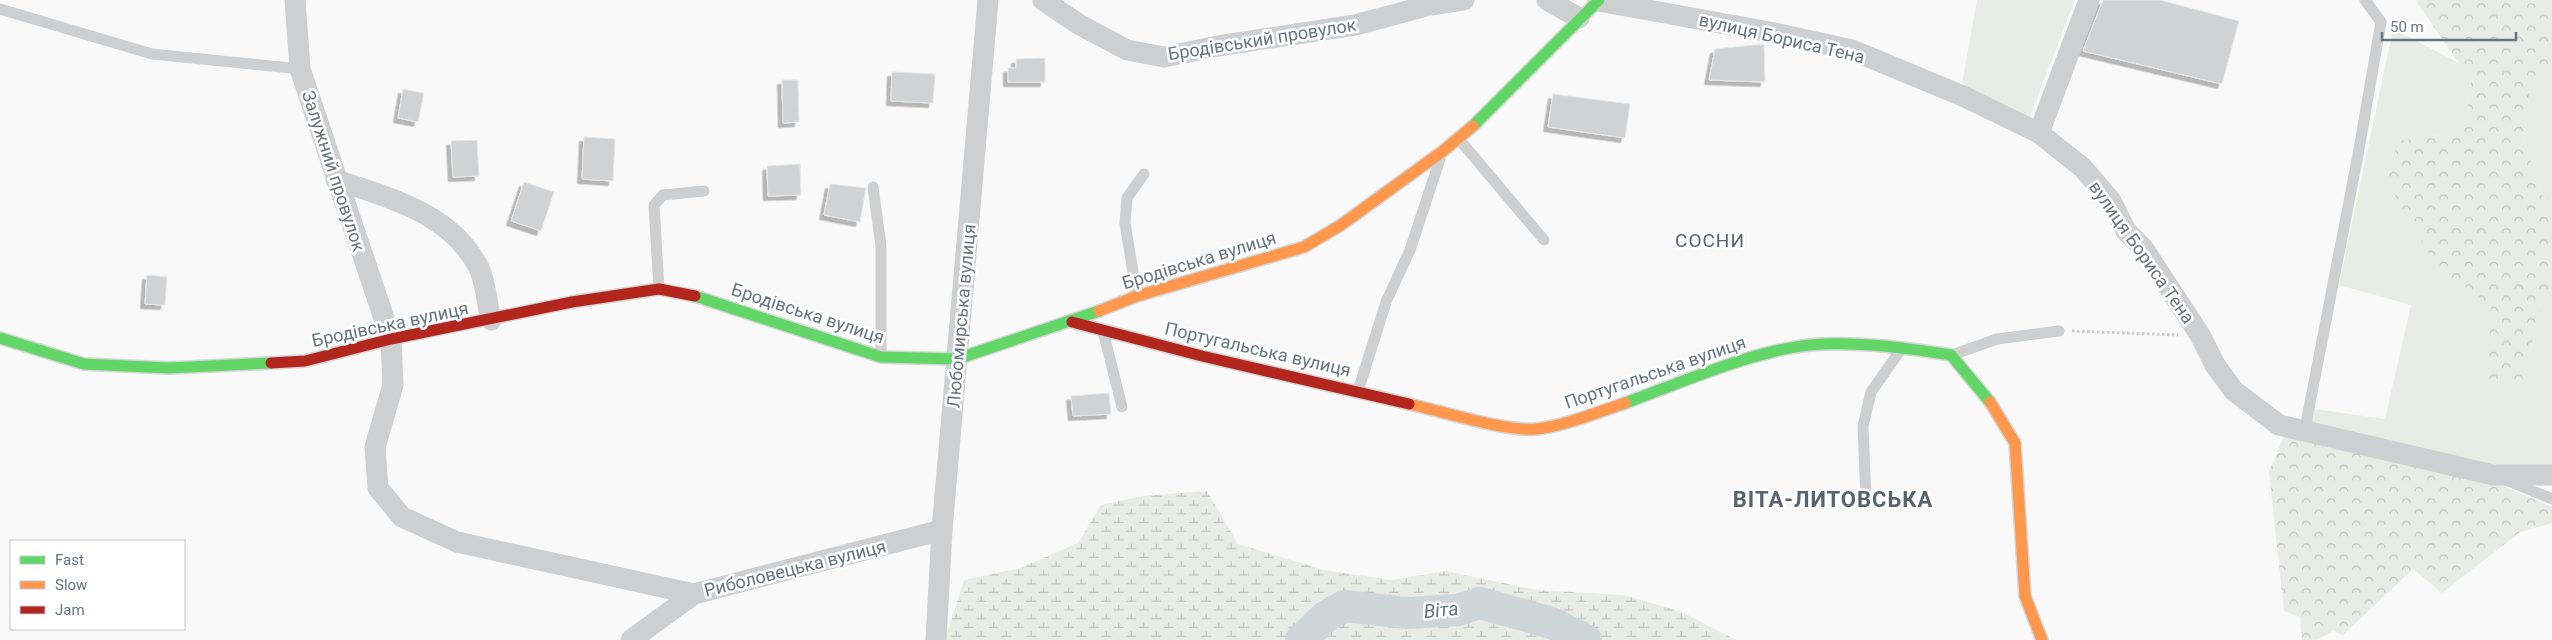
<svg xmlns="http://www.w3.org/2000/svg" width="2552" height="640" viewBox="0 0 2552 640" font-family="Roboto,sans-serif">
<style>
.grass{fill:#e8ebe6}
.forest{fill:url(#forest-crowns)}
.wetland{fill:url(#wetland-marsh)}
.lines{fill:none;stroke-linecap:round;stroke-linejoin:round}
.river{stroke:#ced6d9;stroke-width:32}
.building{fill:#d0d2d3;stroke:#e8e8e8;filter:url(#shadow)}
.fast-casing{stroke:#d5d6d7;stroke-width:14}
.slow-casing{stroke:#d5d6d7;stroke-width:14}
.jam-casing{stroke:#d5d6d7;stroke-width:14}
.path{stroke:#cbcccd;stroke-width:3;stroke-dasharray:2.5 2.5;stroke-linecap:butt}
.lane{stroke:#cecfd0;stroke-width:11}
.street{stroke:#cecfd0;stroke-width:21}
.fast{stroke:#63d668;stroke-width:11}
.slow{stroke:#ff974d;stroke-width:11}
.jam{stroke:#b3261e;stroke-width:11}
.labels{text-anchor:middle;dominant-baseline:central;stroke-width:5;stroke-linejoin:round;paint-order:stroke}
.street-label{font-size:18px;fill:#657683;stroke:#fff}
.neighbourhood-label{font-size:19px;letter-spacing:1px;fill:#57646e;stroke:#fff}
.water-label{font-size:19px;font-style:italic;fill:#60757c;stroke:#fff}
.district-label{font-size:22px;font-weight:bold;letter-spacing:1px;fill:#57646e;stroke:#fff}
</style>
<defs>
<pattern id="forest-crowns" width="20" height="18" patternUnits="userSpaceOnUse" patternTransform="scale(1.25)"><rect width="20" height="18" fill="#e8ebe6"/><path d="M2 6a3 3 0 1 1 6 0M12 15a3 3 0 1 1 6 0" fill="none" stroke="#c0c3c0"/></pattern>
<pattern id="wetland-marsh" width="20" height="14" patternUnits="userSpaceOnUse" patternTransform="scale(1.25)"><rect width="20" height="14" fill="#e8ebe6"/><path d="M1 5h8M5 5V1M11 12h8M15 12V8" fill="none" stroke="#c0c3c0"/></pattern>
<filter id="shadow"><feDropShadow dx="-4.5" dy="4.5" stdDeviation="0" flood-color="#0004"/></filter>
</defs>
<rect width="100%" height="100%" fill="#f9f9f9"/>
<g class="grass">
<polygon points="1977,0 2075,0 2029,119 1962,84"/>
<polygon points="2393,29 2459,63 2471,81 2464,131 2400,141 2435,264 2492,307 2524,379 2544,290 2552,289 2552,469 2495,468 2311,426 2314,409 2385,419 2411,305 2339,285"/>
<polygon points="2552,74 2552,197 2544,200 2524,140 2530,89"/>
</g>
<g class="forest">
<polygon points="2418,0 2552,0 2552,74 2530,89 2524,140 2544,200 2552,197 2552,289 2544,291 2524,379 2488,386 2491,307 2435,264 2382,173 2400,141 2464,131 2471,81 2416,1"/>
<polygon points="2284,436 2496,483 2552,507 2552,523 2520,532 2442,593 2413,569 2343,635 2333,631 2317,640 2302,640 2300,617 2284,611 2269,472"/>
</g>
<polygon class="wetland" points="1207,491 1238,544 1324,570 1392,580 1446,571 1537,590 1624,595 1682,612 1736,640 945,640 964,580 1020,568 1078,543 1101,505 1143,496"/>
<g class="lines">
<polyline class="river" points="1301,640 1325,617 1344,606 1407,613 1458,610 1480,603 1552,623 1586,640"/>
</g>
<g class="building">
<polygon points="2103,0 2160,0 2239,21 2222,84 2083,51"/>
<polygon points="1764,44 1765,82 1709,80 1715,49"/>
<polygon points="1045,58 1045,82 1008,82 1008,68 1016,68 1016,59"/>
<polygon points="892,72 935,74 933,103 891,101"/>
<polygon points="782,80 798,80 799,122 783,123"/>
<polygon points="403,89 424,93 418,122 398,118"/>
<polygon points="1553,94 1630,104 1625,138 1548,127"/>
<polygon points="584,137 615,139 613,181 582,179"/>
<polygon points="477,140 479,176 453,177 451,141"/>
<polygon points="800,164 801,195 768,196 767,166"/>
<polygon points="524,182 554,192 541,231 511,221"/>
<polygon points="830,184 866,188 860,222 824,215"/>
<polygon points="147,275 167,277 165,305 145,304"/>
<polygon points="1109,393 1111,414 1073,416 1071,396"/>
</g>
<g class="lines">
<defs>
<g id="fast">
<polyline points="1473,126 1599,0"/>
<polyline points="695,296 881,357 957,359 1099,311"/>
<polyline points="0,338 84,364 169,368 271,363"/>
<path d="M1625,403C1683,382 1760,347 1822,344C1865,342 1909,348 1951,355L1990,402"/>
</g>
<g id="slow">
<polyline points="1099,311 1137,296 1304,247 1341,225 1443,151 1473,126"/>
<polyline points="1990,402 2015,443 2025,596 2042,640"/>
<path d="M1409,404C1441,411 1506,432 1536,429C1564,426 1598,412 1625,403"/>
</g>
<g id="jam">
<polyline points="1072,322 1202,356 1409,404"/>
<polyline points="271,363 305,361 391,339 572,302 659,289 695,296"/>
</g>
</defs>
<use href="#fast" class="fast-casing"/>
<use href="#slow" class="slow-casing"/>
<use href="#jam" class="jam-casing"/>
<polyline class="path" points="2072,331 2178,335"/>
<g class="lane">
<polyline points="0,9 152,54 300,69"/>
<polyline points="1458,138 1544,240"/>
<polyline points="873,187 881,246 881,357"/>
<polyline points="659,289 654,205 663,195 704,191"/>
<polyline points="1137,296 1125,223 1127,198 1144,174"/>
<polyline points="1103,331 1122,407"/>
<polyline points="1952,355 1997,339 2059,331"/>
<polyline points="1358,391 1386,302 1410,250 1440,159"/>
<polyline points="2304,434 2358,155 2381,22 2365,0"/>
<polyline points="2506,480 2552,499"/>
<polyline points="1866,500 1863,426 1871,392 1902,348"/>
</g>
<g class="street">
<polyline points="295,0 300,69 391,339 393,385 375,447 378,488 402,517 457,542 694,594"/>
<polyline points="1043,0 1080,25 1127,50 1164,57 1218,46 1355,25 1426,6 1464,0"/>
<polyline points="1547,0 1579,18"/>
<polyline points="1598,1 1775,33 1852,50 1965,97 2039,133 2083,168 2111,201 2126,231 2143,248 2200,335 2215,365 2234,391 2279,425 2493,475 2552,475"/>
<polyline points="2039,133 2089,0"/>
<path d="M336,180C390,198 451,213 479,268C486,283 487,304 491,320"/>
<polyline points="631,640 694,594 942,530"/>
<polyline points="936,640 942,530 988,0"/>
</g>
<use href="#fast" class="fast"/>
<use href="#slow" class="slow"/>
<use href="#jam" class="jam"/>
</g>
<g class="labels">
<g class="street-label">
<text transform="translate(1782 38) rotate(13)">вулиця Бориса Тена</text>
<text transform="translate(1262 39) rotate(-9)">Бродівський провулок</text>
<text transform="translate(334 171) rotate(72)">Залужний провулок</text>
<text transform="translate(2142 252) rotate(55)">вулиця Бориса Тена</text>
<text transform="translate(1199 260) rotate(-17)">Бродівська вулиця</text>
<text transform="translate(808 313) rotate(18)">Бродівська вулиця</text>
<text transform="translate(961 316) rotate(-85)">Любомирська вулиця</text>
<text transform="translate(390 324) rotate(-12)">Бродівська вулиця</text>
<text transform="translate(1258 349) rotate(13)">Португальська вулиця</text>
<text transform="translate(1655 372) rotate(-19)">Португальська вулиця</text>
<text transform="translate(795 568) rotate(-14)">Риболовецька вулиця</text>
</g>
<g class="neighbourhood-label">
<text x="1710" y="240">СОСНИ</text>
</g>
<g class="water-label">
<text transform="translate(1441 610) rotate(-6)">Віта</text>
</g>
<g class="district-label">
<text x="1833" y="499">ВІТА-ЛИТОВСЬКА</text>
</g>
</g>
<rect x="10" y="540" width="175" height="90" fill="#ffffff" stroke="#c1c8cd"/>
<rect x="20" y="556" width="25" height="8" fill="#63d668" stroke="#c1c8cd"/>
<text x="55" y="565" font-size="15" fill="#657683">Fast</text>
<rect x="20" y="581" width="25" height="8" fill="#ff974d" stroke="#c1c8cd"/>
<text x="55" y="590" font-size="15" fill="#657683">Slow</text>
<rect x="20" y="606" width="25" height="8" fill="#b3261e" stroke="#c1c8cd"/>
<text x="55" y="615" font-size="15" fill="#657683">Jam</text>
<path d="M2382 32v8h134v-8" fill="none" stroke="#657683" stroke-width="2.5"/>
<text x="2390" y="32" font-size="15" fill="#657683" stroke="#ffffff" stroke-width="4" paint-order="stroke">50 m</text>
</svg>
